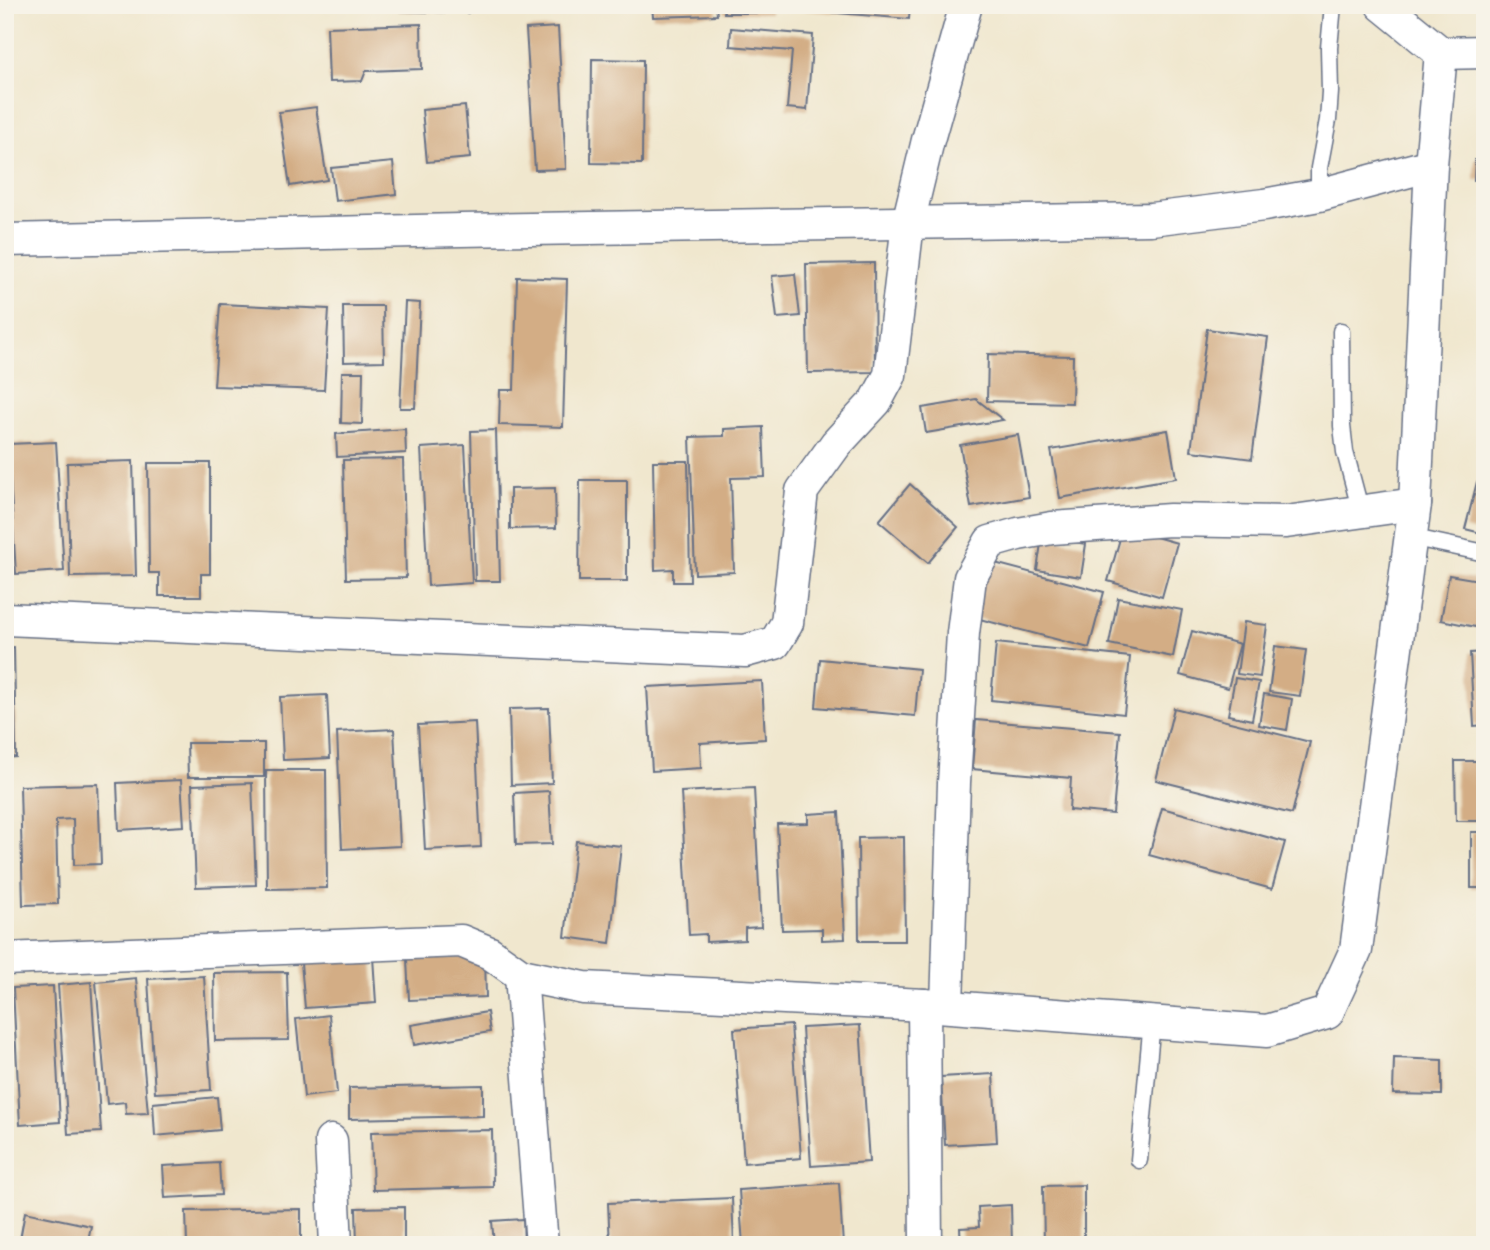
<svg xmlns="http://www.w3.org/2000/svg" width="1490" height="1250" viewBox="0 0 1490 1250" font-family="'Playpen Sans',sans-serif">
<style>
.building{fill:#d3ad85}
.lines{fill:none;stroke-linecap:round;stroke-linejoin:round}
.service-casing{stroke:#666f85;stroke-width:19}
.minor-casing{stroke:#666f85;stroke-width:35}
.service{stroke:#fff;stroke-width:16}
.minor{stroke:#fff;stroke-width:32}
</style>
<rect width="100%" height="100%" fill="#f7f3e8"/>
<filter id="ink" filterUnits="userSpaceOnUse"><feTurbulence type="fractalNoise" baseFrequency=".0143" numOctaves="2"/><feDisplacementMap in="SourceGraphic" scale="14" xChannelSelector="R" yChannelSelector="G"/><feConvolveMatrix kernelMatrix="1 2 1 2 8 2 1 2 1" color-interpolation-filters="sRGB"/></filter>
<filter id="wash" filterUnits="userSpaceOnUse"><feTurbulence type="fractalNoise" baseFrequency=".00686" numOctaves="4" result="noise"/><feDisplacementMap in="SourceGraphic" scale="28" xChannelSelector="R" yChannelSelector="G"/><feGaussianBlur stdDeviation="1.57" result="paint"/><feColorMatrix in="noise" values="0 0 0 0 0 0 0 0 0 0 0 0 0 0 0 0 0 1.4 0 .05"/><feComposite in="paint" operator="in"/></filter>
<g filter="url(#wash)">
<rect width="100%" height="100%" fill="#f0e7ce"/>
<g id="blocks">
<g class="building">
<polygon points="398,5 468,5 468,13 398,11"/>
<polygon points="652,5 716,5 717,15 653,17"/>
<rect x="724" y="5" width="46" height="8"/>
<polygon points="778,5 910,5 909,19 778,8"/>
<polygon points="421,24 422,69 366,71 362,81 329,82 327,27"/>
<polygon points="558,27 566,169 535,170 526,29"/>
<polygon points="731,28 813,35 807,110 787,108 792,51 730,46"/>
<polygon points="592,59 643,60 642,164 591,163"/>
<polygon points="465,106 470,158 427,162 422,110"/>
<polygon points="316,107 327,180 290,186 279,112"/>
<polygon points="1475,160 1485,160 1485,180 1474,180"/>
<polygon points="393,162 396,194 335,201 331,168"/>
<polygon points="874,263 875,372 808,373 806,264"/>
<polygon points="795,274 800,316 777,318 772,276"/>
<polygon points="517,277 567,279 563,427 499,425 500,390 514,390"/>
<polygon points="405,302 420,303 415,408 400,408"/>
<polygon points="220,304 329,309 324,390 214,386"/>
<polygon points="343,306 383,306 384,361 344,362"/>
<polygon points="1207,329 1268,337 1252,459 1191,451"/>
<polygon points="988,354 1073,356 1072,403 987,401"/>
<polygon points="342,372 363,372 362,424 341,423"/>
<polygon points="976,399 1003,420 926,433 922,408"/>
<polygon points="763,427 765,477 731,478 734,572 695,574 690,437 724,436 724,429"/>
<polygon points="405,429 406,453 337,457 336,434"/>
<polygon points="496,430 500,581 475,581 471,431"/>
<polygon points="1168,430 1176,478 1060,498 1051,450"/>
<polygon points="1018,435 1029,497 971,507 960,445"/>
<polygon points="56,442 64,571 16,574 8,444"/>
<polygon points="465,445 472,583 428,586 421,448"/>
<polygon points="403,459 406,578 346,579 343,460"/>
<polygon points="133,461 136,576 70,577 67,463"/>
<polygon points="653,461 688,461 690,582 673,582 673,569 655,570"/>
<polygon points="148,463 210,463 210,574 201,574 201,596 159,596 159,573 149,573"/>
<polygon points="580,480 627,480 627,581 579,581"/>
<polygon points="1477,482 1485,484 1485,534 1465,529"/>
<polygon points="910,484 958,527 928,563 879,521"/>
<polygon points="555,488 556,528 510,529 510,489"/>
<polygon points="1123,528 1177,543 1162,597 1108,581"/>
<polygon points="1042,537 1086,544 1081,577 1037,570"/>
<polygon points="987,561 1104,592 1089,648 972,617"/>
<polygon points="1449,575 1485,581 1485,629 1441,620"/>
<polygon points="1118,598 1182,610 1173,657 1109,644"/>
<polygon points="1244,622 1267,625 1260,677 1237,674"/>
<polygon points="1192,631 1240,644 1228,688 1180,675"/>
<polygon points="996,643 1130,657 1124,714 991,700"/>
<polygon points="1275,646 1306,650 1300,696 1269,692"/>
<polygon points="14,647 16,757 5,758 5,648"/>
<polygon points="1485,652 1485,725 1474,726 1470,653"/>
<polygon points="820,659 919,669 915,716 816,707"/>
<polygon points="1235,678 1259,682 1252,720 1228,715"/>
<polygon points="762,681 765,739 700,743 701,768 652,771 647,687"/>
<polygon points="1264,694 1292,699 1287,730 1259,725"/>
<polygon points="327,695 330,758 283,760 280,697"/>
<polygon points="549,708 552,783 511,785 509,709"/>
<polygon points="1174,708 1310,742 1292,814 1156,780"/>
<polygon points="976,720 1120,732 1113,814 1069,810 1071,778 972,769"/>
<polygon points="475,722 481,847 425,850 418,725"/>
<polygon points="394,729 400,846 342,849 337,732"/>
<polygon points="187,743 264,743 264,777 188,777"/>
<polygon points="1455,761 1485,761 1485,821 1456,821"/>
<polygon points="266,770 326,770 327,888 267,889"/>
<polygon points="181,780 184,826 119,830 117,783"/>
<polygon points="252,783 256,885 196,887 192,785"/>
<polygon points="98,784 101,864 74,865 73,819 56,820 58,904 23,905 20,786"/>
<polygon points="754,788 761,927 745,928 745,940 706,942 706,934 689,935 681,792"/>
<polygon points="549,791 552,844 516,845 514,793"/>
<polygon points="1162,808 1285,842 1272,889 1149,855"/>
<polygon points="839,812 845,939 822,940 822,929 782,930 777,824 808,823 808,814"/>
<rect x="1471" y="832" width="14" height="56"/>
<polygon points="904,837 905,941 859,941 858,838"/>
<polygon points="576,841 621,846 610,943 565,937"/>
<polygon points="485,956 486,997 409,1000 407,959"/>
<polygon points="373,957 376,1003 305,1008 301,963"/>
<polygon points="287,972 289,1040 215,1041 214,973"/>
<polygon points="204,976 211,1090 155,1093 148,979"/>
<polygon points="136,978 148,1113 126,1114 125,1102 107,1104 96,982"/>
<polygon points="91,982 101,1132 68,1134 58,985"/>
<polygon points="53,986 60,1122 20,1125 13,988"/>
<polygon points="5,988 7,988 12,1120 5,1121"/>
<polygon points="487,1012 490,1032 414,1045 411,1025"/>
<polygon points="329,1015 337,1093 304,1097 296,1019"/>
<polygon points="791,1025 801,1158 744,1163 734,1029"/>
<polygon points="860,1025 869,1162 811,1166 802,1028"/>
<polygon points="1394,1058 1442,1060 1442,1095 1393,1094"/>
<polygon points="993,1074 997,1142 945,1145 941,1077"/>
<polygon points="483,1085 483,1116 349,1119 349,1088"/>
<polygon points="217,1097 220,1130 155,1136 153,1103"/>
<polygon points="492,1130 493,1187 373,1190 371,1132"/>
<polygon points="219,1163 221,1195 165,1198 163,1166"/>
<polygon points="839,1183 843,1245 743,1245 739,1190"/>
<polygon points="1084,1185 1084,1245 1044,1245 1043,1186"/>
<polygon points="732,1198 734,1245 610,1245 608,1203"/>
<polygon points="1011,1205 1012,1245 961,1245 960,1228 979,1227 978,1207"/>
<polygon points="404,1207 404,1245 357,1245 356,1208"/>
<polygon points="301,1209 301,1245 187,1245 186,1211"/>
<polygon points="25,1212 91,1226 87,1245 19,1245"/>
<polygon points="523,1219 524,1245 494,1245 492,1221"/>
</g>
</g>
</g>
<g filter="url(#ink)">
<use href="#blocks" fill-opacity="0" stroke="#666f85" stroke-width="2"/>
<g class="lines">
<defs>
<g id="service">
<polyline points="1319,195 1319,168 1328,120 1330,92 1329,48 1333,5"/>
<polyline points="1341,331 1342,426 1345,452 1361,512"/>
<polyline points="1410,537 1485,553"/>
<polyline points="1139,1160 1152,1021"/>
</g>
<g id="minor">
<polyline points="1382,5 1441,53 1485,52"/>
<polyline points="5,240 461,230 1151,219 1264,205 1319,195 1431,165"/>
<polyline points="5,619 745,651 775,643 787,623 802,491 836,444 876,401 890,375 908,223 928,140 966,5"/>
<polyline points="5,959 461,941 490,953 521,975 584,988 924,1005 1267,1031 1327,1013 1356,950 1415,504 1431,165 1441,53"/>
<polyline points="521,975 542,1245"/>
<polyline points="924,1005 926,1245"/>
<polyline points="947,1006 954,783 963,633 970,578 990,542 1018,534 1052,528 1170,520 1286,522 1415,504"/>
<polyline points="331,1141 336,1245"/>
</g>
</defs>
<use href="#service" class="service-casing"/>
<use href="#minor" class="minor-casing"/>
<use href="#service" class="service"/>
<use href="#minor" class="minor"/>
</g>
</g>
<rect width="1490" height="1250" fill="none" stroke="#f7f3e8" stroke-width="28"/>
</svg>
